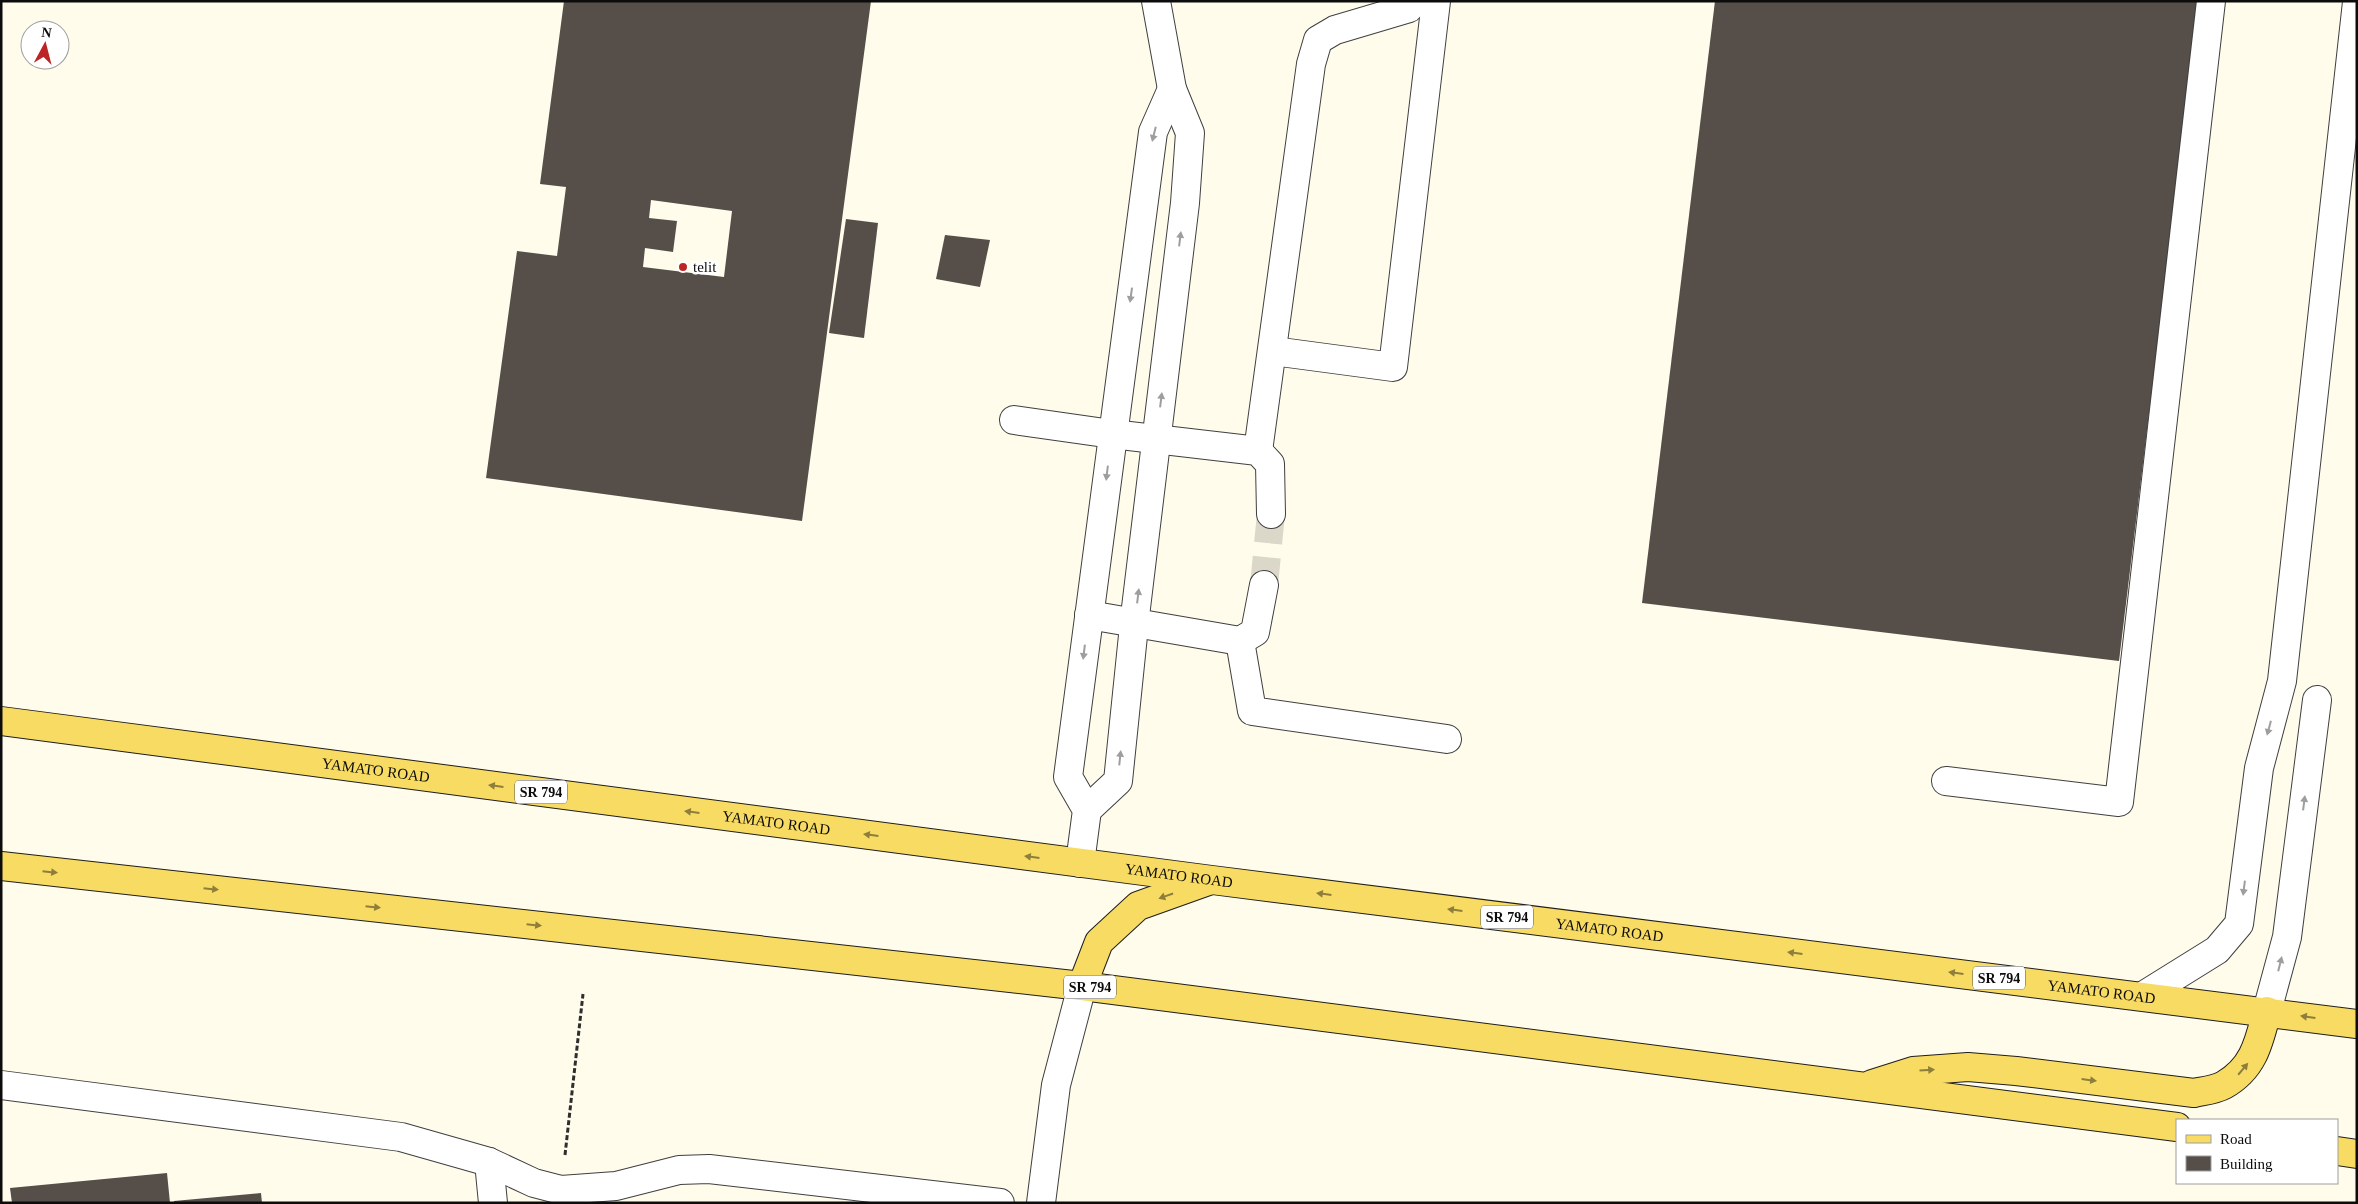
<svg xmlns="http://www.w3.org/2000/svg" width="2358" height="1204" viewBox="0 0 2358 1204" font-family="Georgia,serif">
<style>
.building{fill:#554e49;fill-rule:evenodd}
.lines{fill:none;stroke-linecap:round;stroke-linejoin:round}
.minor-tunnel{stroke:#dbd8ca;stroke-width:28;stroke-dasharray:28 14;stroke-linecap:butt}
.minor-casing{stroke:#3f3f3f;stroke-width:30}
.major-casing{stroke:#1d1d1d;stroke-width:30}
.path{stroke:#2e2e2e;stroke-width:3;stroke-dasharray:5 2.5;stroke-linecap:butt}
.minor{stroke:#fff;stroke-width:28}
.major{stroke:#f8db63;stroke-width:28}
.oneway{fill:#9e9e9e}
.oneway2{fill:#8e7e3c}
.poi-dot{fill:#bc2525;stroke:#fff;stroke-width:2}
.labels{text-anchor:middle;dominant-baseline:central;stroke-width:5;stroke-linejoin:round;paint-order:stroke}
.shield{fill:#fff;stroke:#555;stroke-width:1}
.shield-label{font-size:14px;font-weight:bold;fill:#0c0c0c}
.poi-label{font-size:15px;fill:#0c0c0c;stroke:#fff;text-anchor:start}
.street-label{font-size:15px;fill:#0c0c0c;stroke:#fff}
</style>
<rect width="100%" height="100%" fill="#fffcec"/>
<g class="building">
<path d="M564,1H871L802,521L486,478L517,251L557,256L566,187L540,184ZM651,200L732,211L724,277L643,267L645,248L673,252L677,221L649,218Z"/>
<polygon points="1715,1 2199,1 2119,661 1642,603"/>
<polygon points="846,219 878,223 864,338 829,333"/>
<polygon points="945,235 990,240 980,287 936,279"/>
<polygon points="167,1173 170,1203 12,1203 10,1188"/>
<polygon points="261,1193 262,1203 174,1203 174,1201"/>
</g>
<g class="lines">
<polyline class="minor-tunnel" points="1264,585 1271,514"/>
<defs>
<g id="minor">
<polyline points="1273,351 1393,367 1436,1"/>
<polyline points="1014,420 1112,434 1258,451 1270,464 1271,514"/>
<polyline points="1258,451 1311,64 1318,40 1335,30 1409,8 1414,1"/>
<polyline points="1089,615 1240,641 1255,632 1264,585"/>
<polyline points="1240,641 1252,711 1447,739"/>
<polyline points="1946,781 2119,802 2211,1"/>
<polyline points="1087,810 1118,781 1135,616 1185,203 1190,133 1172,89 1156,1"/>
<polyline points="1080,863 1087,810 1068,777 1153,132 1172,89"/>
<polyline points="2143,996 2217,950 2239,924 2259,768 2282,681 2357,2"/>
<polyline points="2267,1011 2287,937 2317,700"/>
<polyline points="1,1085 401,1137 489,1162 534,1183 561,1190 616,1186 679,1170 709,1169 1000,1203"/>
<polyline points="489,1162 493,1203"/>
<polyline points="1041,1203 1056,1085 1082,986"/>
</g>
<g id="major">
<path id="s1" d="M1,721L1212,880L2357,1024"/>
<polyline points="1,866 1082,986 2177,1127"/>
<polyline points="1082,986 1099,942 1138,906 1208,881"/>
<path d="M1872,1084L1913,1071L1968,1067L2016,1071L2194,1093C2203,1091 2215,1090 2224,1085C2254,1068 2259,1042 2267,1011"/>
<polyline points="2337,1151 2357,1154"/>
</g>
</defs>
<use href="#minor" class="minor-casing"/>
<use href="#major" class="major-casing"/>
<polyline class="path" points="565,1155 583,994"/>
<use href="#minor" class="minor"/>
<use href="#major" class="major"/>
</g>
<defs><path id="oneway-solid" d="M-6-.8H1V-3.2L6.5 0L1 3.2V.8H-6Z" transform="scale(1.25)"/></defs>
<g class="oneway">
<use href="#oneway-solid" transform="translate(1154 134) rotate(104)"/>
<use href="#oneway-solid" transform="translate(1180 239) rotate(-83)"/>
<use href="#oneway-solid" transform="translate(1131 295) rotate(98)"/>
<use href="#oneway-solid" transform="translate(1161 400) rotate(-83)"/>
<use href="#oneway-solid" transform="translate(1107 473) rotate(97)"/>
<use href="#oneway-solid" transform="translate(1138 596) rotate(-83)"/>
<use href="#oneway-solid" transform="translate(1084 652) rotate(97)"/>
<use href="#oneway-solid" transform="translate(2269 728) rotate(105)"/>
<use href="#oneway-solid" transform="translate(1120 758) rotate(-84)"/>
<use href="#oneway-solid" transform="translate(2304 803) rotate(-83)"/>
<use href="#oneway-solid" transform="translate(2244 888) rotate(97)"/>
<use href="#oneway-solid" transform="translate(2280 964) rotate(-76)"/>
</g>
<g class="oneway2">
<use href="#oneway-solid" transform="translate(496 786) rotate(-173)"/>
<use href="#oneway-solid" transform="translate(692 812) rotate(-173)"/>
<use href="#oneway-solid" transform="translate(871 835) rotate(-173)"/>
<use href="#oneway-solid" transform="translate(1032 857) rotate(-173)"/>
<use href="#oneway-solid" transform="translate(50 872) rotate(6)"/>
<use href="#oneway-solid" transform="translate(211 889) rotate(6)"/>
<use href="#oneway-solid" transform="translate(1324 894) rotate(-173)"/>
<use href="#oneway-solid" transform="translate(1166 896) rotate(161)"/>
<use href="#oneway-solid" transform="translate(373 907) rotate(6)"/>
<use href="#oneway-solid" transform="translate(1455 910) rotate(-173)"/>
<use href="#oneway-solid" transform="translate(534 925) rotate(6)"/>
<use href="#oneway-solid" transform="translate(1795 953) rotate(-173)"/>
<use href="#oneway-solid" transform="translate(1956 973) rotate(-173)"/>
<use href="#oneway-solid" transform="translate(2308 1017) rotate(-172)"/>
<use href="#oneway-solid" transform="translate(2243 1069) rotate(-50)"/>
<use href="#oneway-solid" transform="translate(1927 1070) rotate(-4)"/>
<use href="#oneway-solid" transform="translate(2089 1080) rotate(7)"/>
</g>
<circle class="poi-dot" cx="683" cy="267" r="5"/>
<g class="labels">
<g class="shield">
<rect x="515" y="780.5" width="52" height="23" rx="4"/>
<rect x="1481" y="905.5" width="52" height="23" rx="4"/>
<rect x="1973" y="966.5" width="52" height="23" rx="4"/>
<rect x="1064" y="975.5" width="52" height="23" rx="4"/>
</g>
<g class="shield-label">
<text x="541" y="792">SR 794</text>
<text x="1507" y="917">SR 794</text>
<text x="1999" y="978">SR 794</text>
<text x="1090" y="987">SR 794</text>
</g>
<g class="poi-label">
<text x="693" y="267">telit</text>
</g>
<g class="street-label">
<text stroke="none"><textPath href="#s1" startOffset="378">YAMATO ROAD</textPath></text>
<text stroke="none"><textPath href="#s1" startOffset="782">YAMATO ROAD</textPath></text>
<text stroke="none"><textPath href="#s1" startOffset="1188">YAMATO ROAD</textPath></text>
<text stroke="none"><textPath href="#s1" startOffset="1622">YAMATO ROAD</textPath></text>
<text stroke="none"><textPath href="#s1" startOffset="2118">YAMATO ROAD</textPath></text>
</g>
</g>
<rect width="2358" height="1204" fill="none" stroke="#0c0c0c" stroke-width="5"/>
<rect x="2176" y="1119" width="162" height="65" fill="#ffffff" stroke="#9e9e9e"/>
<rect x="2186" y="1135" width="25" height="8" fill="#f8db63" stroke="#9e9e9e"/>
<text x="2220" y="1144" font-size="15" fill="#0c0c0c">Road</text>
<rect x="2186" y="1156" width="25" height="15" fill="#554e49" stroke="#9e9e9e"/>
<text x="2220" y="1169" font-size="15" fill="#0c0c0c">Building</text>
<g transform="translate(45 45) rotate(7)"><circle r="24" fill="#ffffff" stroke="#9e9e9e"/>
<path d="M0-4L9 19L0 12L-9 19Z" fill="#bc2525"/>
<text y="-8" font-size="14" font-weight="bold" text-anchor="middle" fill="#0c0c0c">N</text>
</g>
</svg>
